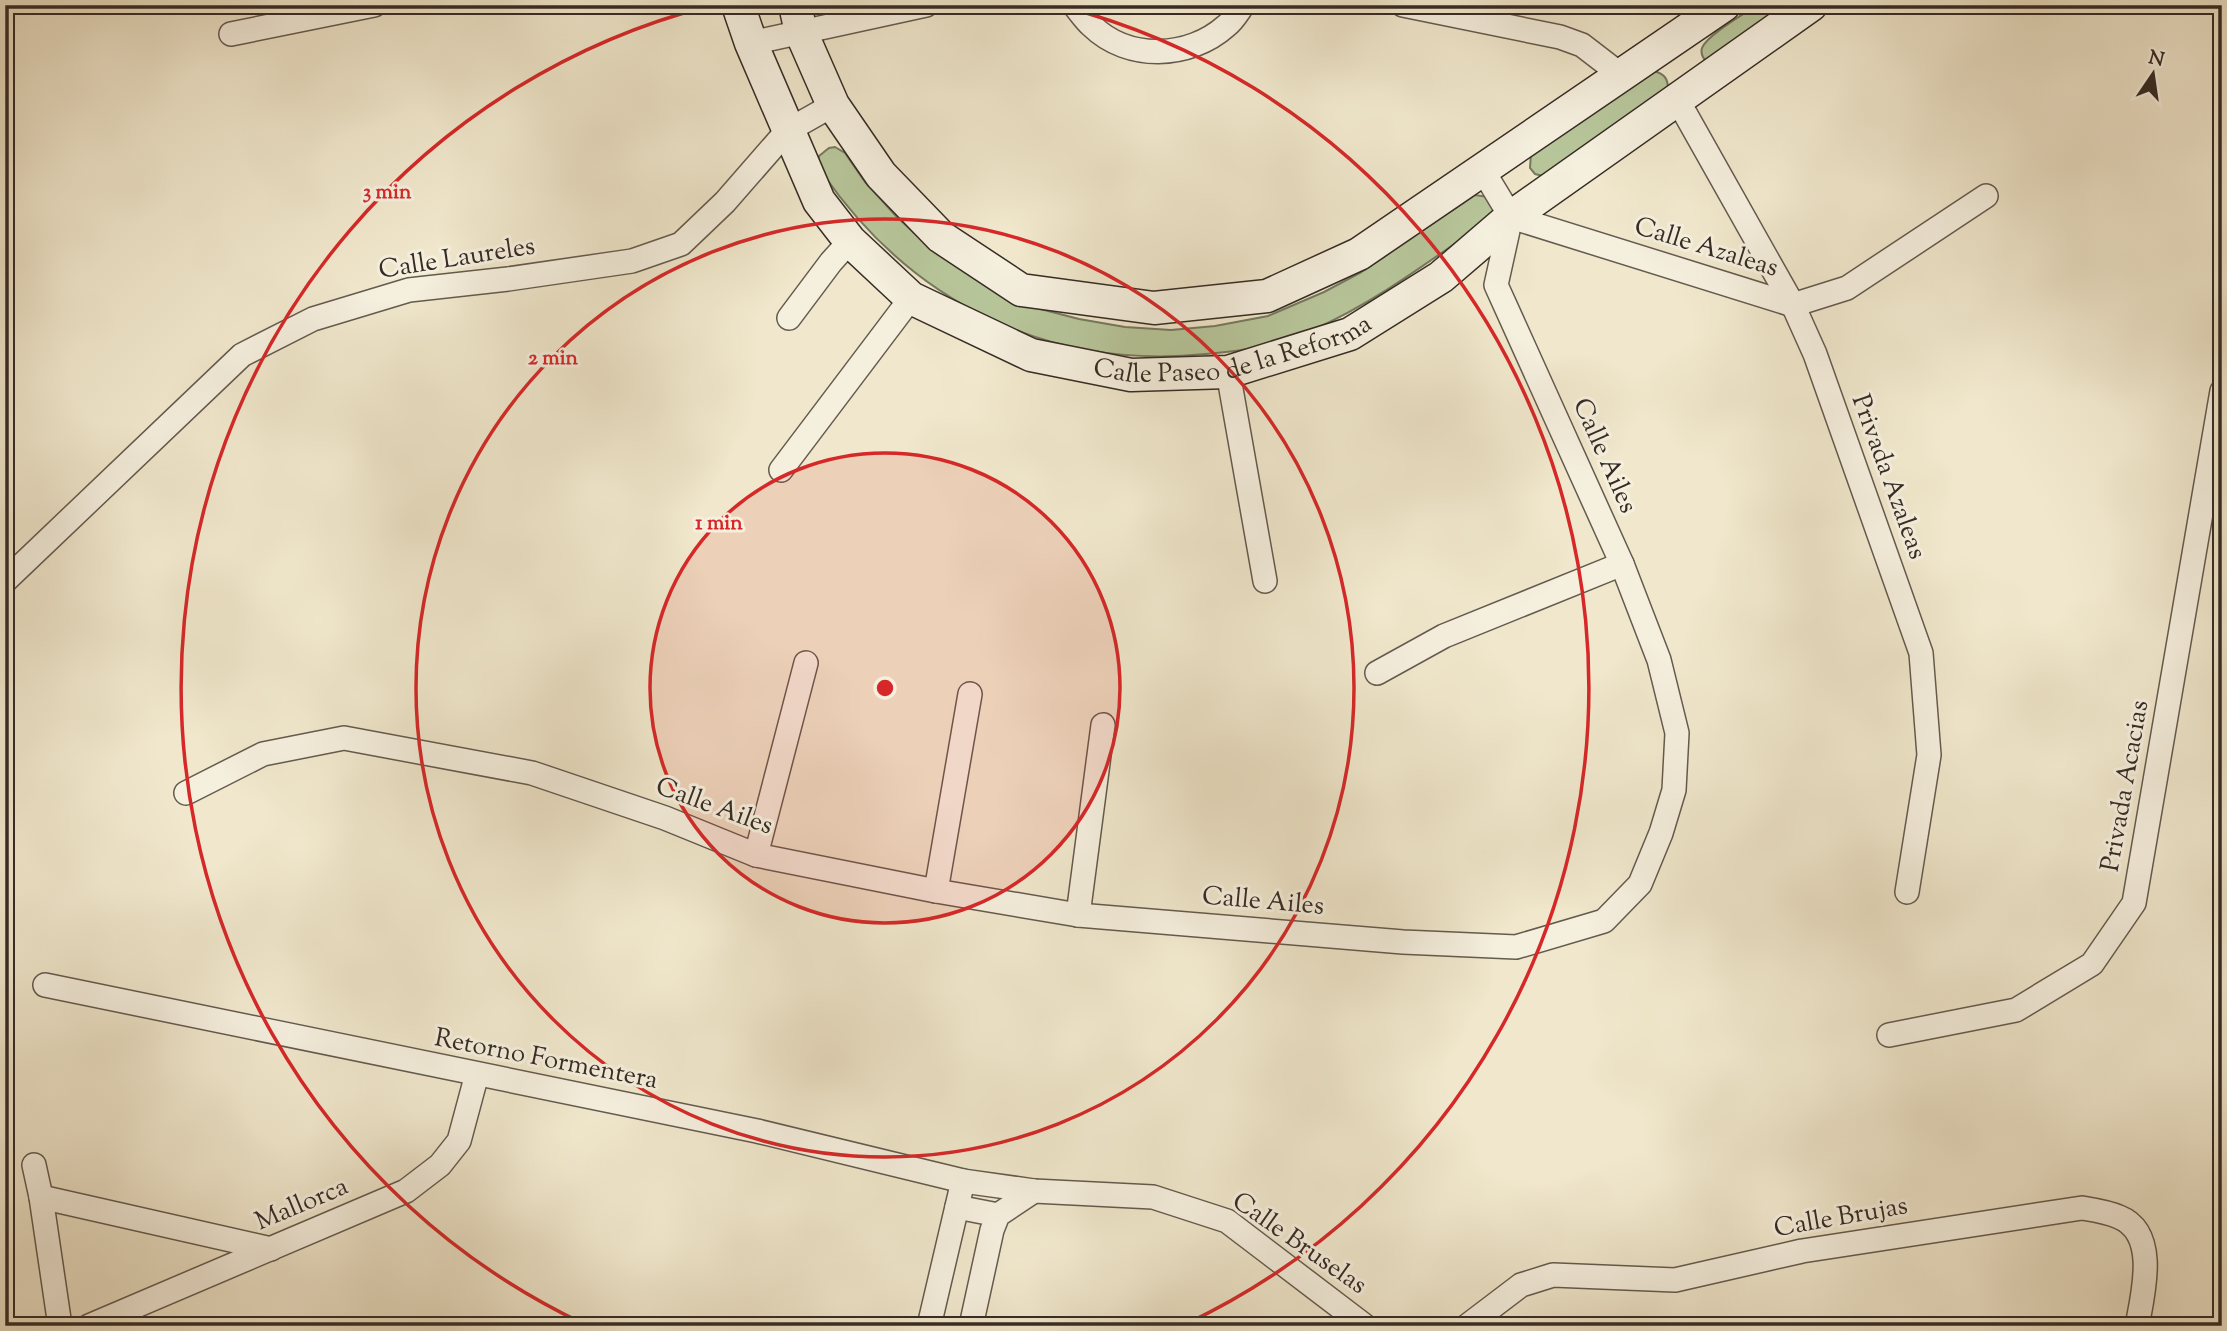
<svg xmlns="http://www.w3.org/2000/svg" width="2227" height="1331" viewBox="0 0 2227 1331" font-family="'Sorts Mill Goudy',serif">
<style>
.green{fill:#b7c69a;stroke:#76785f;stroke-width:2}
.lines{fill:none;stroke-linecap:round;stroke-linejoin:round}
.street-casing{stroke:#645a4e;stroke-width:26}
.secondary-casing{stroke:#362b24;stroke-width:35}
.street{stroke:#f5efde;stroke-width:23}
.secondary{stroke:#f5efde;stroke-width:32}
.ring{fill:none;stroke:#d62828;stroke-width:3.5}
.labels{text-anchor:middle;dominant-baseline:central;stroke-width:6;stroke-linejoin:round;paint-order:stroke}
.street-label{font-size:26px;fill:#362b24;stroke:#f5efde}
.centre{fill:#d62828;stroke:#f5efde;stroke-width:3.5}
.ring-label{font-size:21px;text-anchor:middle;font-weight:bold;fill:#d62828;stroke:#f5efde;stroke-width:6;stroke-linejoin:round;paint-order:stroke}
</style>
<rect width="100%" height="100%" fill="#f0e7cc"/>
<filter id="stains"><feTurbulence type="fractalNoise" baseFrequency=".00286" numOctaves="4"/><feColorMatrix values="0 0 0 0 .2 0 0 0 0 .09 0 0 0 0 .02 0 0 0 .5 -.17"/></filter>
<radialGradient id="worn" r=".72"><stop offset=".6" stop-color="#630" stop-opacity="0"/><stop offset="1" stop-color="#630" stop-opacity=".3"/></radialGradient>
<g class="green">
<path d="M1757,5H1810L1707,63C1704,59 1700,54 1702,48C1707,35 1744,14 1757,5Z"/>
<path d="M1654,71C1664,74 1668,78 1668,89L1543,176L1535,174L1530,168L1531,153Z"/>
<path d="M835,147L845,153L865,182L896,216L928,246L1029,306L1079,319L1125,327L1171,330L1215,326L1268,316L1324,292L1360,273L1475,195L1488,197L1495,212L1490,219C1432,259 1375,303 1310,331C1277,346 1242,351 1206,354C1048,370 913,303 823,174L818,165L819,156L829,148Z"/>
</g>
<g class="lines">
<defs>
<g id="street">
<path d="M1074,5C1080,12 1085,20 1092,26C1128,61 1189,59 1226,26C1233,21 1238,12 1243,5"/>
<polyline points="1403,5 1560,37 1582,45 1621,75"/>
<polyline points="231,34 374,5"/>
<polyline points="751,43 926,5"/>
<polyline points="1677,99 1793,305 1815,354 1921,653 1929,755 1907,892"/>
<polyline points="1482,169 1511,217 1793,305"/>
<polyline points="1793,305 1847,288 1986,196"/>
<polyline points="789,318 831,262 850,241"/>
<polyline points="1228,372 1265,581"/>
<polyline points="781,470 911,298"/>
<polyline points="5,581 242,355 313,319 409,290 508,279 632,261 681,244 725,202 787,131 833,105"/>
<polyline points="1377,673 1444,636 1622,564"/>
<polyline points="186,793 263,754 344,738 532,773 665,818 756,855 936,891 1078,915 1403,942 1516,947 1604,921 1640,884 1661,833 1674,790 1677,733 1659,660 1622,564 1496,285 1511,217"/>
<polyline points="756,855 806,663"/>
<polyline points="936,891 970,694"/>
<polyline points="1078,915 1103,725"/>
<polyline points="45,985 757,1131 963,1181 1034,1191 1153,1197 1227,1221 1365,1326"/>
<polyline points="1889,1035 2016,1010 2092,964 2134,903 2222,391"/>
<polyline points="34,1165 41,1197 60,1326"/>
<polyline points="41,1197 271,1249"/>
<polyline points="957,1207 998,1215"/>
<polyline points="89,1326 406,1191 440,1165 459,1141 477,1074"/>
<polyline points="929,1326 963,1181"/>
<polyline points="971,1326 992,1230 998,1215 1034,1191"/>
<path d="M1467,1326L1521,1285L1553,1275L1675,1280L1802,1251L2082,1208C2094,1210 2108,1212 2119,1217C2159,1233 2143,1294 2137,1326"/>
</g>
<g id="secondary">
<path id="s1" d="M738,5L751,43L819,201L850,241L911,298L1031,355L1131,375L1228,372L1350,334L1441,277L1511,217L1811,5"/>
<polyline points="795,5 801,32 833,105 881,175 941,237 1021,290 1154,308 1267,296 1359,254 1724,5"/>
</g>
</defs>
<use href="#street" class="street-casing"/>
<use href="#secondary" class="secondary-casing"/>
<use href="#street" class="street"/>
<use href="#secondary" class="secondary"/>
</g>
<circle cx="885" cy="688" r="235" fill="#d62828" fill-opacity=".12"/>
<g class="ring">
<circle cx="885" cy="688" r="235"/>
<circle cx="885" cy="688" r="469"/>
<path d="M582 1323A704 704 0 0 1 709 6M1061 6A704 704 0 0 1 1188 1323"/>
</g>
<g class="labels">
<g class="street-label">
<text transform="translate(1706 248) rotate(17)">Calle Azaleas</text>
<text transform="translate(457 259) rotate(-9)">Calle Laureles</text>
<text stroke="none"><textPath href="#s1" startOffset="686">Calle Paseo de la Reforma</textPath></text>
<text transform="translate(1604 456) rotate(66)">Calle Ailes</text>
<text transform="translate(1888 477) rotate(70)">Privada Azaleas</text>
<text transform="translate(2126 786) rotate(-80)">Privada Acacias</text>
<text transform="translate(714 807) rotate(20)">Calle Ailes</text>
<text transform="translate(1263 902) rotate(5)">Calle Ailes</text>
<text transform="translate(546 1060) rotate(11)">Retorno Formentera</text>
<text transform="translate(302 1205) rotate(-23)">Mallorca</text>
<text transform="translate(1841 1218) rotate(-10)">Calle Brujas</text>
<text transform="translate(1299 1244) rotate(35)">Calle Bruselas</text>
</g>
</g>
<circle cx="885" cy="688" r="10" class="centre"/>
<g class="ring-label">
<text x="387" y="198">3 min</text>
<text x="553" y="364">2 min</text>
<text x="719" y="529">1 min</text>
</g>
<rect width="2227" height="1331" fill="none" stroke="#f0e7cc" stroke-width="28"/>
<rect x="7" y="7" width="2213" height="1317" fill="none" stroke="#362b24" stroke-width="3.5"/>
<rect x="14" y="14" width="2199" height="1303" fill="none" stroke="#362b24" stroke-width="2"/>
<g transform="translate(2153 74) rotate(13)" stroke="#f5efde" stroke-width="5" paint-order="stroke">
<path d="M0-5L12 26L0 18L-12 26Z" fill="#362b24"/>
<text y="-10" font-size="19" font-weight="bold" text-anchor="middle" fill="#362b24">N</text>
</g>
<rect width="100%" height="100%" filter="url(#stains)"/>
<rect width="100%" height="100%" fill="url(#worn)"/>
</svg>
